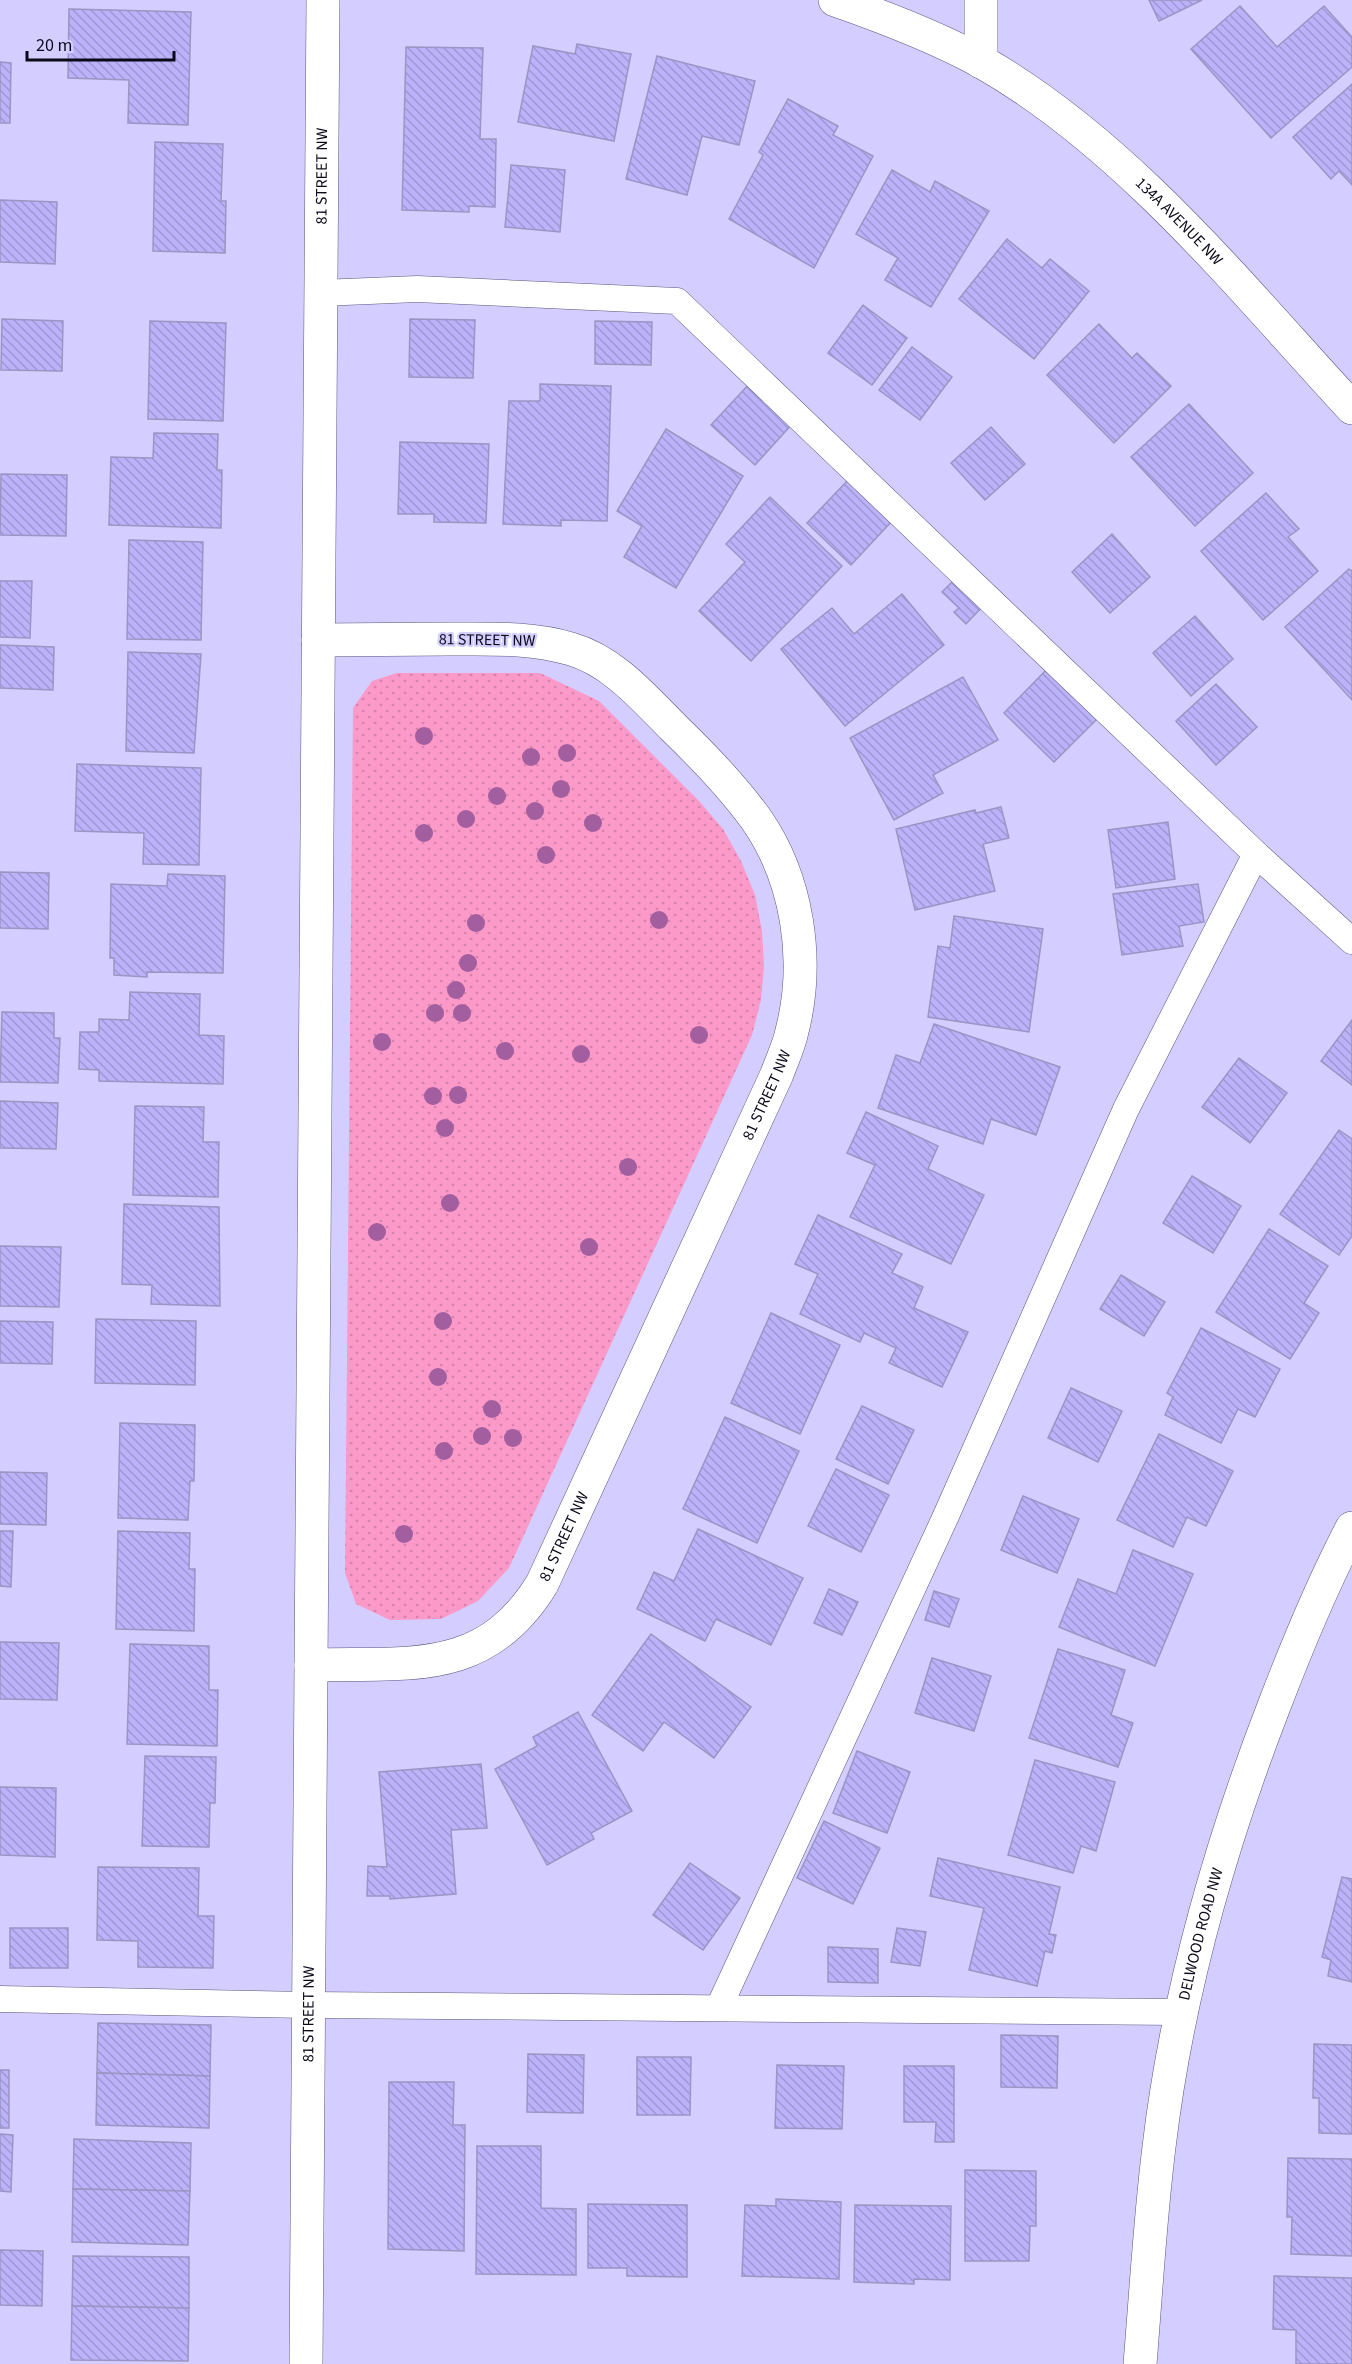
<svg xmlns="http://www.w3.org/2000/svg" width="1352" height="2364" viewBox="0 0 1352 2364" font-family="'Source Sans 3',sans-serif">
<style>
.grass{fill:url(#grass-dots)}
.building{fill:url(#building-back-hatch);stroke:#9a95c3;stroke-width:1.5}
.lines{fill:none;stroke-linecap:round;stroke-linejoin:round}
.lane-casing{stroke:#5a547e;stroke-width:27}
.street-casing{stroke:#5a547e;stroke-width:34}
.secondary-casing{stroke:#5a547e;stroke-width:34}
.lane{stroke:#fff;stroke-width:26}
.street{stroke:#fff;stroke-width:33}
.secondary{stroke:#fff;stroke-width:33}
.tree{fill:#a25e9e}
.labels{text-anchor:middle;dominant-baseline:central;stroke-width:4.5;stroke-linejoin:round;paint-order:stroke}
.street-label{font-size:16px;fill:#0b0918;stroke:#d3ceff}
</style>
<defs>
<pattern id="grass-dots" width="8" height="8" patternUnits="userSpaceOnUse" patternTransform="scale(1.5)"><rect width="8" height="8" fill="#fb99c9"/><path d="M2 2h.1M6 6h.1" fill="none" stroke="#d682ac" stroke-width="1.8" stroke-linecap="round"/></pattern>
<pattern id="building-back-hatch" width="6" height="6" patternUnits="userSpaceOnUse" patternTransform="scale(1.5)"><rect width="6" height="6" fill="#bbb2f9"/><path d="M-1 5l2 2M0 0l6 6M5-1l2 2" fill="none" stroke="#9f98d5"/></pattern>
</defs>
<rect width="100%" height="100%" fill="#d3ceff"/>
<polygon class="grass" points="397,673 540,673 599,701 699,801 723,829 741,861 755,895 762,931 764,966 761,1000 752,1035 509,1568 478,1601 441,1619 390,1620 356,1604 345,1573 353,708 372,681"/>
<g class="building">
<polygon points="1149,0 1202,0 1159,21"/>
<polygon points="1240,6 1277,47 1324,6 1352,37 1352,67 1271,138 1191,49"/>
<polygon points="69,9 191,12 188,125 128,123 129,80 68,78"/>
<polygon points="577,44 631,54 614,141 518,122 533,46 575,54"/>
<polygon points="406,47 483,48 480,139 496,139 495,207 469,206 469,212 402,210"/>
<polygon points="657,56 755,81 739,145 702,136 687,195 626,179"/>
<polygon points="0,62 11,63 10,123 0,123"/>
<polygon points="1352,84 1352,185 1339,171 1331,179 1293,137"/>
<polygon points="788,99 838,126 833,135 873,156 814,268 729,219 763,155 759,152"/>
<polygon points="155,142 223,144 221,201 226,201 225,253 153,251"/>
<polygon points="511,165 565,170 560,232 505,227"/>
<polygon points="892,170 930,192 935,181 989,211 931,307 885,280 898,258 856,234"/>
<polygon points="0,200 57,202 55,264 0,262"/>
<polygon points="1007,239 1042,268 1050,259 1089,291 1034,359 959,299"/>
<polygon points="863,305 907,338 872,385 828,353"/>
<polygon points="2,319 63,321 62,371 1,370"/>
<polygon points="410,319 475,320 473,378 409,377"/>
<polygon points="150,321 226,323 223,421 148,419"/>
<polygon points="595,321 652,322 651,365 595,364"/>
<polygon points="1099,324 1132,358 1137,353 1171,386 1114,443 1047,375"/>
<polygon points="912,347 952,377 920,420 879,390"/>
<polygon points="750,383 793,423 755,465 711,425"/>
<polygon points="540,384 611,386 607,521 561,520 561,526 503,524 509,401 540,401"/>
<polygon points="1189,404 1253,473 1195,526 1131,457"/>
<polygon points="991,427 1025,464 985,500 951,463"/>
<polygon points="666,429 743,476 676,588 624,557 642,526 617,511"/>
<polygon points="154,433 218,434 217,470 222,470 221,528 109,525 111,457 153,458"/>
<polygon points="400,442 489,444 486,523 434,522 434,514 398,514"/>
<polygon points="1,474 67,475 66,536 0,535"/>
<polygon points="849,479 893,520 851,565 807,523"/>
<polygon points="1266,493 1299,529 1288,537 1318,571 1263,620 1201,551"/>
<polygon points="770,497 842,566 751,661 699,611 745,562 726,544"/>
<polygon points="1112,534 1150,577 1110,613 1072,572"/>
<polygon points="129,540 203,542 201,640 127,639"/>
<polygon points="1349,569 1352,571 1352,700 1285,627"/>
<polygon points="954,580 982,607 966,624 954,612 959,608 942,592"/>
<polygon points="0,581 32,581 30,638 0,637"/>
<polygon points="902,594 944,645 845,726 781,649 832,608 854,634"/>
<polygon points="1195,616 1233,659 1191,696 1153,653"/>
<polygon points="0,645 54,647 53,690 0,688"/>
<polygon points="128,652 201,654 194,753 126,751"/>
<polygon points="1049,667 1099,717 1054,762 1004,713"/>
<polygon points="963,677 998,740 933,775 943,793 894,820 850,738"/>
<polygon points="1216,684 1257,727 1216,765 1176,721"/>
<polygon points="77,764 201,768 199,865 143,864 144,833 75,831"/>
<polygon points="1001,807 1009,838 983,844 995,891 915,910 896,829 975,810 976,813"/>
<polygon points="1168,822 1175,879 1116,888 1108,830"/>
<polygon points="0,872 49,873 48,929 0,928"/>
<polygon points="168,874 225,876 223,973 147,972 147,977 114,975 114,958 110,958 111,884 167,886"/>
<polygon points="1198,884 1204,922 1179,926 1183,946 1122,955 1113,894"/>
<polygon points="954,916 1043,929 1029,1032 928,1017 938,946 950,948"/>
<polygon points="130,992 200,994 199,1035 224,1036 223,1084 99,1081 99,1070 79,1069 80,1032 99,1032 99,1019 129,1020"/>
<polygon points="2,1012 54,1013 54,1038 60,1038 58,1083 0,1082"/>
<polygon points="1352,1020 1352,1085 1321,1061"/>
<polygon points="934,1024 1060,1067 1036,1135 991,1119 983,1144 878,1108 896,1055 920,1063"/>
<polygon points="1239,1058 1287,1093 1250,1143 1202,1107"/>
<polygon points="0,1101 58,1103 56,1149 0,1148"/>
<polygon points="135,1106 204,1107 203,1142 219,1142 218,1197 133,1195"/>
<polygon points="866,1112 938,1146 928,1169 984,1195 951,1264 850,1217 875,1165 847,1153"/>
<polygon points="1339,1130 1352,1139 1352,1236 1339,1255 1280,1214"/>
<polygon points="1192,1176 1241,1206 1213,1253 1163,1223"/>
<polygon points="124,1204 219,1207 220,1306 151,1304 152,1285 122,1284"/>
<polygon points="818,1215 902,1254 892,1273 923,1287 914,1308 968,1332 942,1387 889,1363 896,1348 864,1333 860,1342 800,1314 818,1274 795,1264"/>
<polygon points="1269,1229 1328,1266 1304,1303 1319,1313 1290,1359 1216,1312"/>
<polygon points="0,1246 61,1247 59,1307 0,1306"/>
<polygon points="1121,1275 1165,1302 1144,1336 1100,1309"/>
<polygon points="771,1313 840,1345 800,1434 731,1403"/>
<polygon points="96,1319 196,1321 195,1385 95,1383"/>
<polygon points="0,1321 53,1322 52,1364 0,1363"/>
<polygon points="1201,1328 1280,1369 1255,1417 1238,1409 1221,1443 1165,1415 1173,1397 1167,1393"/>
<polygon points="1071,1388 1122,1411 1098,1462 1048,1438"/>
<polygon points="862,1406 914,1430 888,1484 836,1459"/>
<polygon points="725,1417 799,1451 757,1543 683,1509"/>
<polygon points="120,1423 195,1425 194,1481 190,1481 188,1520 118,1518"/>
<polygon points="1159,1434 1233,1471 1206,1526 1187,1517 1173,1547 1117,1520"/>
<polygon points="836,1469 889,1495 861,1552 808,1526"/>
<polygon points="0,1472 47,1473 46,1525 0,1524"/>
<polygon points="1023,1496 1079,1519 1057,1573 1001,1550"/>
<polygon points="698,1529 803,1578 771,1645 716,1619 705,1641 637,1609 654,1572 674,1581"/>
<polygon points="0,1531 13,1531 11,1587 0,1586"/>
<polygon points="118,1531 190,1533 189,1569 195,1569 194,1631 116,1629"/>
<polygon points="1133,1550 1193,1574 1155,1666 1059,1627 1078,1579 1116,1594"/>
<polygon points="829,1589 858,1602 842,1635 814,1623"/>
<polygon points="934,1591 959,1599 949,1627 925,1620"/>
<polygon points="651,1634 751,1707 714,1758 664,1722 643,1751 592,1715"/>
<polygon points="0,1642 59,1643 57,1700 0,1699"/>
<polygon points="130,1644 209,1646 209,1690 218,1690 217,1746 127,1744"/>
<polygon points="1058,1649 1125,1670 1111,1715 1133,1723 1118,1767 1029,1738"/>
<polygon points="932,1658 991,1676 974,1731 915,1713"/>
<polygon points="578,1712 632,1811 591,1833 594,1839 547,1865 495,1769 537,1746 533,1737"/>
<polygon points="857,1751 910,1772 887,1833 833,1813"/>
<polygon points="145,1756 216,1757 215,1803 210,1803 209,1847 142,1846"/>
<polygon points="1035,1760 1115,1782 1096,1851 1081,1846 1073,1873 1008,1855"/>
<polygon points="481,1764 487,1828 451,1830 456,1894 390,1899 390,1896 367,1896 368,1866 387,1867 379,1772"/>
<polygon points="0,1787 56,1788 55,1857 0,1855"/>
<polygon points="824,1821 880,1848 853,1904 797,1878"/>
<polygon points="938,1858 1060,1887 1049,1934 1056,1935 1052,1953 1045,1951 1037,1986 969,1970 984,1908 930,1896"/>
<polygon points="690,1863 740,1898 703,1950 653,1915"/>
<polygon points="98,1867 199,1868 198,1916 214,1916 213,1968 138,1967 138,1941 97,1940"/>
<polygon points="1342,1877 1352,1879 1352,1982 1328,1976 1331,1960 1322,1957"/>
<rect x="10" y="1928" width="58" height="40"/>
<polygon points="897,1928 926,1932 920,1966 891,1962"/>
<polygon points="828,1947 878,1949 878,1983 828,1982"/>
<polygon points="98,2023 211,2025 210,2076 97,2073"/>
<polygon points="1001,2035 1058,2036 1057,2088 1001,2087"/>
<polygon points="1314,2044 1352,2045 1352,2134 1319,2133 1319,2098 1313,2098"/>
<polygon points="528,2054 584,2055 583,2113 527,2112"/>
<polygon points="637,2057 691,2057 690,2115 637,2115"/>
<polygon points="777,2065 844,2066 842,2129 775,2128"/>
<polygon points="904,2066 954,2066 954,2142 935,2142 936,2122 904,2122"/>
<rect x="0" y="2070" width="9" height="58"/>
<polygon points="97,2073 210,2076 209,2128 96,2125"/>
<polygon points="389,2082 454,2082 453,2125 465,2125 464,2251 388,2249"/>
<polygon points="0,2134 13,2135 11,2192 0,2191"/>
<polygon points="74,2139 191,2143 190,2191 73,2189"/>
<polygon points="477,2146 541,2146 541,2208 576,2209 576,2275 476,2274"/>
<polygon points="1288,2158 1352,2159 1352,2256 1291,2254 1292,2217 1287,2217"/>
<polygon points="965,2170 1036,2171 1036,2226 1030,2226 1029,2261 965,2261"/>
<polygon points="73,2189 190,2191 188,2245 72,2242"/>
<polygon points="776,2199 841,2202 839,2279 742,2276 745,2205 776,2206"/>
<polygon points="588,2204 687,2205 687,2277 627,2276 627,2268 588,2268"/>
<polygon points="855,2205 951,2206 950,2280 914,2279 914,2284 854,2282"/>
<polygon points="0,2250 43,2251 42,2306 0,2305"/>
<polygon points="73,2256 189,2257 189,2308 72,2306"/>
<polygon points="1274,2276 1352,2278 1352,2364 1296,2364 1296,2330 1273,2329"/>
<polygon points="72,2306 189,2308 188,2361 71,2360"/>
</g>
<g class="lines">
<defs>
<g id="lane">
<polyline points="321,293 417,289 677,301 1256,854 1126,1109 945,1518 719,2007"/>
<polyline points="1256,854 1352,941"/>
<polyline points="0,1999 308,2005 1181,2012"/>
</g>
<g id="street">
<polyline points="981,0 981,62"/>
<path id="s1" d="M311,1665C408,1662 484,1678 542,1584L777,1074C782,1060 789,1046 792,1031C810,961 798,879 756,819C732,786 703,756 674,728C644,698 613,661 571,649C531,637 491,639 449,639C406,639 362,640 318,640"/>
<path id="s2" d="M306,2364L323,0"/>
</g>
<g id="secondary">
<path id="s3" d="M835,0C884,17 936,37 982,62C1126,144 1241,288 1352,408"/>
<path id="s4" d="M1140,2364C1146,2292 1150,2219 1159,2147C1177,1996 1219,1848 1274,1706C1297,1646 1322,1585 1352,1528"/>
</g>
</defs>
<use href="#lane" class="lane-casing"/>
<use href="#street" class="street-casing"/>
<use href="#secondary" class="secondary-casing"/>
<use href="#lane" class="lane"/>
<use href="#street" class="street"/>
<use href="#secondary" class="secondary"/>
</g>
<g class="tree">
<circle cx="424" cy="736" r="9"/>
<circle cx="567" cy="753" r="9"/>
<circle cx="531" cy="757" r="9"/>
<circle cx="561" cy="789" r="9"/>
<circle cx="497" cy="796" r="9"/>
<circle cx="535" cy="811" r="9"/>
<circle cx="466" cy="819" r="9"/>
<circle cx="593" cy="823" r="9"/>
<circle cx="424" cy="833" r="9"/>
<circle cx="546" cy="855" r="9"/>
<circle cx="659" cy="920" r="9"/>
<circle cx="476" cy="923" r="9"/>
<circle cx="468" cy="963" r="9"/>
<circle cx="456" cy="990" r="9"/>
<circle cx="435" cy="1013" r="9"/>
<circle cx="462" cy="1013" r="9"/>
<circle cx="699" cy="1035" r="9"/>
<circle cx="382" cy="1042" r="9"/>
<circle cx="505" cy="1051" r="9"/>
<circle cx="581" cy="1054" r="9"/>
<circle cx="458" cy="1095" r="9"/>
<circle cx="433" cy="1096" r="9"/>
<circle cx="445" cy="1128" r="9"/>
<circle cx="628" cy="1167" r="9"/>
<circle cx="450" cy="1203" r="9"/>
<circle cx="377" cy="1232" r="9"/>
<circle cx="589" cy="1247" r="9"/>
<circle cx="443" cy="1321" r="9"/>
<circle cx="438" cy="1377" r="9"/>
<circle cx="492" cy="1409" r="9"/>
<circle cx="482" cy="1436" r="9"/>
<circle cx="513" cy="1438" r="9"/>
<circle cx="444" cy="1451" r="9"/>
<circle cx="404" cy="1534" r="9"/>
</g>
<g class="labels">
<g class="street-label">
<text stroke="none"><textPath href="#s2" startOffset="2188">81 STREET NW</textPath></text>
<text stroke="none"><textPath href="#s3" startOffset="414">134A AVENUE NW</textPath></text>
<text transform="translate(487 640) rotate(1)">81 STREET NW</text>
<text stroke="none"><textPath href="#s1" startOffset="798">81 STREET NW</textPath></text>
<text stroke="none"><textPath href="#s1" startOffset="312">81 STREET NW</textPath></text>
<text stroke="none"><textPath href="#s4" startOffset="435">DELWOOD ROAD NW</textPath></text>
<text stroke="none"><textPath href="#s2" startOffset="350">81 STREET NW</textPath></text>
</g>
</g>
<path d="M27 51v9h147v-9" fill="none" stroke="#0b0918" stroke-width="3"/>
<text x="36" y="51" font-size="18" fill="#0b0918" stroke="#d3ceff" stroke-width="4.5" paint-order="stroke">20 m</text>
</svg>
